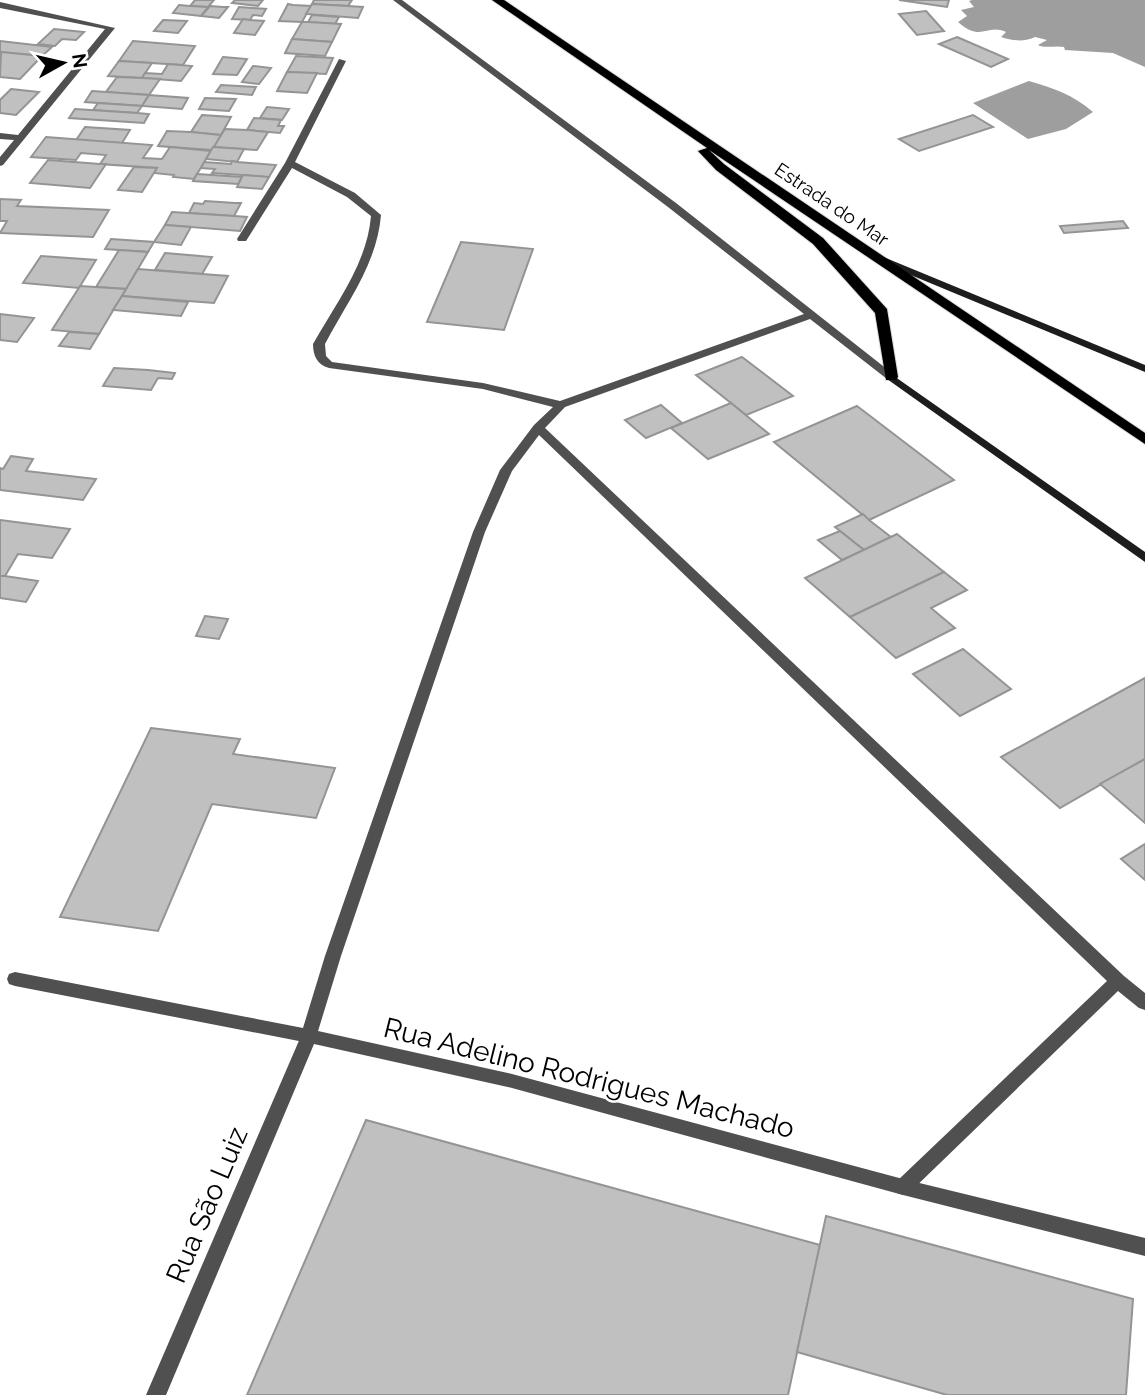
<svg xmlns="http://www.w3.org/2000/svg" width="1145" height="1395" viewBox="0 0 1145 1395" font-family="Raleway,sans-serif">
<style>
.water{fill:#9e9e9e}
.building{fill:#c0c0c0;stroke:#949494;stroke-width:2}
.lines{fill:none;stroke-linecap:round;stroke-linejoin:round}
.primary-casing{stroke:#dbdbdb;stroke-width:2}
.minor{fill:#505050;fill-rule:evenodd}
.tertiary{fill:#505050;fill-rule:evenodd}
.secondary{fill:#1d1d1d;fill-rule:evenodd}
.primary{fill:#000;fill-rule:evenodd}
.labels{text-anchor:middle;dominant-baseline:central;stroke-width:5;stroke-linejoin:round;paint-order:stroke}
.far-street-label{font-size:19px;fill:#000;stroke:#fff}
.near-street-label{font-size:28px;fill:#000;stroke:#fff}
</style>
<rect width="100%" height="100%" fill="#fff"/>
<g class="water">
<path d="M972,0H1145V67L1113,53L1065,50L1064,47C1055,45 1045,49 1038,45L1047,40L1035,37C1026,42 1011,41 1001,37L1006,32C986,23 982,43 958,22L967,16L961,10L974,7L969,1Z"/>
<path d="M1029,81C1054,88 1073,95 1093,112L1066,129L1028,139L973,103Z"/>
</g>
<g class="building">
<polygon points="195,0 214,0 208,7 190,6"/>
<polygon points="235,0 263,0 258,6 232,3"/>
<polygon points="314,0 352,0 348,6 312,4"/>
<polygon points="899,0 949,0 947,7"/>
<polygon points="288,4 293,5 311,6 302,22 279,21"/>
<polygon points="312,4 348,6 363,7 358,18 306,14"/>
<polygon points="179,5 190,6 208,7 201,16 173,13"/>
<polygon points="210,6 223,7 228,7 219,18 201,16"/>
<polygon points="239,7 266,9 262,16 253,15 250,20 232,19"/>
<polygon points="926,11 944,31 917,35 899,14"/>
<polygon points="312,15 339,17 335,24 308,22"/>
<polygon points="243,19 250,20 264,21 255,35 234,33"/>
<polygon points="163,20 187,21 178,33 154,31"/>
<polygon points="302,22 308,22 341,24 332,42 292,39"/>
<polygon points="54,29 84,32 76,40 62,39 55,46 38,44"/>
<polygon points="957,37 1008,59 991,67 939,44"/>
<polygon points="292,39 332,42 325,56 285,53"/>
<polygon points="0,41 52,47 42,56 0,52"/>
<polygon points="133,41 195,46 183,65 119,61"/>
<polygon points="1,52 42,56 20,79 0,77"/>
<polygon points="296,56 333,58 326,74 287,72"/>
<polygon points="223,57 247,59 237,75 213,74"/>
<polygon points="119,61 152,63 142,78 108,76"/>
<polygon points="168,64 192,66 181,81 142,78 145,73 162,74"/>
<polygon points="253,66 271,68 259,84 242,82"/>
<polygon points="287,72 317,73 307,93 277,91"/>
<polygon points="117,77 142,78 160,79 149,95 106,92"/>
<polygon points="221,85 256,87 252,95 216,92"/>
<polygon points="11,89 39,92 16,115 0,113 0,100"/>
<polygon points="92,91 149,95 142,106 85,102"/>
<polygon points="149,95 188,98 182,109 142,106"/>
<polygon points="205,98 236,99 229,111 199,109"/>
<polygon points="98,103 142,106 137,113 93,110"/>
<polygon points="267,107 289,109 282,120 260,118"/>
<polygon points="75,109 137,113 149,114 144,123 69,118"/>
<polygon points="202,115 231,117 221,135 191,132"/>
<polygon points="973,115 993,127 919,151 899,139"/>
<polygon points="254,118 281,120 278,126 284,126 280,133 247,130"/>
<polygon points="85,127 130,130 122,143 76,140"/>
<polygon points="225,129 247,130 268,132 257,150 213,147"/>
<polygon points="167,131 191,132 221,135 212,150 158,146"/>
<polygon points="46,137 152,145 143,158 162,159 170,147 211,151 194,179 173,177 174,175 154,173 157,168 100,164 106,155 81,153 76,160 31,157"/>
<polygon points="213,147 244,149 237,162 206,159"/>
<polygon points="48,160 100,164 106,164 90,188 30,183"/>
<polygon points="232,161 237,162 276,165 269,177 212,173 215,169 201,168 204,162 231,164"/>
<polygon points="134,167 157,168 142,192 118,190"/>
<polygon points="197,174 242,177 238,184 193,181"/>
<polygon points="243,175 269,177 262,189 237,187"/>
<polygon points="0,199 21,200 17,206 109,210 93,237 0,233 7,221 0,221"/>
<polygon points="205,201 235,203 241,203 234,216 189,213 194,203 203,204"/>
<polygon points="172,212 234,216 247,217 240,231 165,225"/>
<polygon points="1123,221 1128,228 1064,233 1060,226"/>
<polygon points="165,225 191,227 181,245 154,242"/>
<polygon points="111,239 154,242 148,252 105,249"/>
<polygon points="461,242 533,249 504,330 427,322"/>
<polygon points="119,250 148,252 126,289 96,287"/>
<polygon points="165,253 212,257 202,274 155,270"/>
<polygon points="41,256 96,260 79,288 23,283"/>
<polygon points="138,269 202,274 228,276 214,303 122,296"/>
<polygon points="80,286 126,289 99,334 52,330"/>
<polygon points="122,296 188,302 181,316 113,310"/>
<polygon points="0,314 34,318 17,342 0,340"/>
<polygon points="69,332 99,334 90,349 59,346"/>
<polygon points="742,357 793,396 746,415 696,375"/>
<polygon points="114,368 148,370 175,373 172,379 158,378 151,390 103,386"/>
<polygon points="731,403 769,434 708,459 671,428"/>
<polygon points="661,405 682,423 646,438 625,420"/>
<polygon points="857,406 954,480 869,520 774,442"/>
<polygon points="11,456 33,459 26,471 96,479 83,500 0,490 0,468 3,469"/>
<polygon points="863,514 869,520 891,537 864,550 835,527"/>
<polygon points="0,520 70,529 52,558 18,554 5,576 0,576"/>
<polygon points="840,531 864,550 842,560 818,540"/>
<polygon points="897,534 944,572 850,617 805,578"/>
<polygon points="944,572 967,590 931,608 955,628 896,658 850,617"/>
<polygon points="0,576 5,576 38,581 26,602 0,598"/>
<polygon points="205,616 228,619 219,639 196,636"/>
<polygon points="963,649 1011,689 960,716 913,674"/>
<polygon points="1145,678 1145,759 1060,808 1001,757"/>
<polygon points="151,728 240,739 233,754 335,768 316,818 212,804 158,931 60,917"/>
<polygon points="1145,759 1145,823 1100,784"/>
<polygon points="1145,844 1145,880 1121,859"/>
<polygon points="366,1120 820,1245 788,1395 247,1395"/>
<polygon points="826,1216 1133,1299 1126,1395 947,1395 797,1352"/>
</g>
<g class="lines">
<defs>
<polygon id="primary" points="492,0 504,0 1145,433 1145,444 709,150 724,164 823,238 887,309 898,377 896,380 886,380 875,313 813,244 716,170 698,151 707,148"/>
</defs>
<use href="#primary" class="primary-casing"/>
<g class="minor">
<path d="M393,0H402L676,203L897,377L895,379H887L810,319L565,407L545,428L1124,976L1145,993V1010L1139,1008L1118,991L909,1193L903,1195L897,1193L894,1187L897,1181L1107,981L539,435L512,471L485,532L341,956L315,1041L309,1043L15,986L9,984L7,979L9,974L15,972L303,1028L325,956L473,532L500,470L534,425L553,407L483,389L329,368C317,365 313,355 313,344C336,303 367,264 371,216L347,197L292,168L246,241H238L237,239L285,163L339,59L346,61L295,162L355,193L381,215C377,264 347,302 325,344L326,356L332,362L483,383L560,401L804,314L668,207Z"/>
<polygon points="0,2 115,28 3,165 0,166 0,157 14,140 0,139 0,133 18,135 105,29 0,8"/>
</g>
<polygon class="tertiary" points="309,1029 512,1074 903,1179 1145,1238 1145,1256 903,1195 512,1088 314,1044 166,1395 146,1395 301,1036 303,1031"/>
<g class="secondary">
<polygon points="881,256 1145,365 1145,372 877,261 877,257"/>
<polygon points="891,374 1145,552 1145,562 887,379 887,375"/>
</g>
<use href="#primary" class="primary"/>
</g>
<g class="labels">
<g class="far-street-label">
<text transform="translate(832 204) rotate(34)">Estrada do Mar</text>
</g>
<g class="near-street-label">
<text transform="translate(589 1078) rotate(14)">Rua Adelino Rodrigues Machado</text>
<text transform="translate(207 1205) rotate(-67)">Rua São Luiz</text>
</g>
</g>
<g transform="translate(63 63) rotate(82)" stroke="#ffffff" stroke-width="5" paint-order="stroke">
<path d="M0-5L12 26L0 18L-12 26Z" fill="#000000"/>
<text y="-10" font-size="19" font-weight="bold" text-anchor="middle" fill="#000000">N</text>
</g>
</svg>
